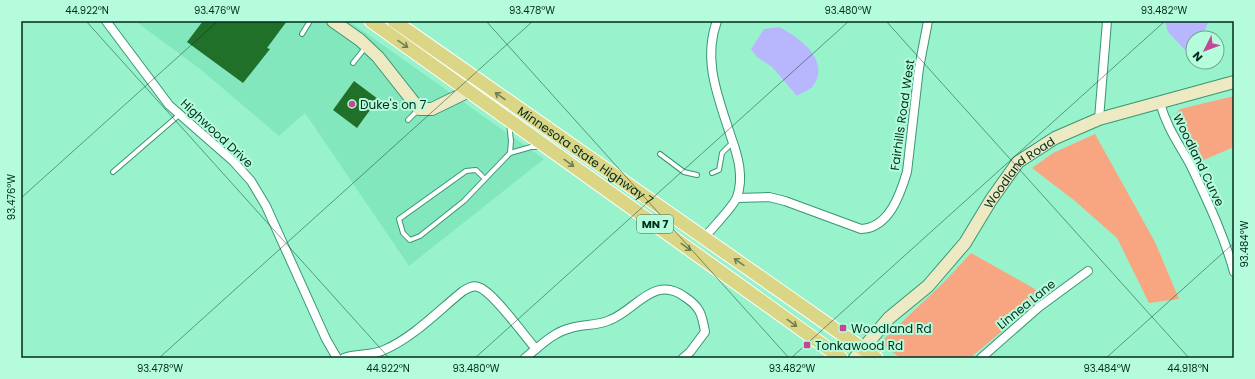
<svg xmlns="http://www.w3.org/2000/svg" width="1255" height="379" viewBox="0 0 1255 379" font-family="Poppins,sans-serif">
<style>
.built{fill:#83e7be}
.green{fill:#f8a681}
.water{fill:#b8b7fd}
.building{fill:#207029}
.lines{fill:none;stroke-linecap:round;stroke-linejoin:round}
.lane-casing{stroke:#389672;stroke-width:6}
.street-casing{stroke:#389672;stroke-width:10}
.secondary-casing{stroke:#389672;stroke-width:14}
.primary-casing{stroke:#fff;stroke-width:15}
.lane{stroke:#fff;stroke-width:4}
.street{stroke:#fff;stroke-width:8}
.secondary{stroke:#edeac3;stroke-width:12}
.primary{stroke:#dbd586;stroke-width:13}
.oneway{stroke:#6e8052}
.ticks{fill:none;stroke:#022b1d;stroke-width:1;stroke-opacity:0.45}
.poi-dot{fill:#c44797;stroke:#b5fcdc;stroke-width:1.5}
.labels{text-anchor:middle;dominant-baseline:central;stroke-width:4;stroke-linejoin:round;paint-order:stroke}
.shield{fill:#b5fcdc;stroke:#386a56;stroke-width:1}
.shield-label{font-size:11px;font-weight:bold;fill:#022b1d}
.poi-label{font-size:12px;fill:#022b1d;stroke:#b5fcdc;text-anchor:start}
.street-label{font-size:12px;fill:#022b1d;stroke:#b5fcdc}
.neatline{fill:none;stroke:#022b1d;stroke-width:1.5}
.ticks-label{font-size:10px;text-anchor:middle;fill:#022b1d}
</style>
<rect width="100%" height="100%" fill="#98f3cc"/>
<polygon class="built" points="135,21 349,21 544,159 409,266 305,113 279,136 200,69"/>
<g class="green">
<polygon points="1234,96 1234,147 1199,162 1175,115 1180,109"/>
<polygon points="1095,134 1155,242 1179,299 1149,303 1117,238 1075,201 1032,168 1053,153"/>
<polygon points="971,253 1035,289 1044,296 970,358 901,358 884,346 883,340 943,283"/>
</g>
<g class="water">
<polygon points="1165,21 1209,21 1201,38 1193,38 1193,49 1188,53 1168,32"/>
<path d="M779,27C800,38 831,60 813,86C810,90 801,93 797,96L772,67L757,57L751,49L764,29Z"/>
</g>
<g class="building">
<polygon points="203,21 287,21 267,48 270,49 243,83 187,42"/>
<polygon points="354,81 378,99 357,128 333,110"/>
</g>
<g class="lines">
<defs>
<g id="lane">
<polyline points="302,34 310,21"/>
<polyline points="353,63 365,48"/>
<polyline points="408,120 418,110"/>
<polyline points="509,123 511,141 510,153"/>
<polyline points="660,154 684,172 697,175"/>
<polyline points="113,172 179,115"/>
<polyline points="712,173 719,170 722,153 733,142"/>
<polyline points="485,179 476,170 466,171 399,219 403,233 410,240 420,236 464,201 510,153 531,147 540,147"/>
</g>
<g id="street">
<polyline points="106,21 169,105 233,161 251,181 266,206 326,339 337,358"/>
<path d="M1160,103C1167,128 1179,144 1191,166C1207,200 1224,235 1234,272"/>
<polyline points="1099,119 1107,21"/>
<path d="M737,198L769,197L785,201L861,229C889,228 900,195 907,172L919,68L928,21"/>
<path d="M705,237C712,228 734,206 737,197C744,177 738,156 731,137C719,99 702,61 717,21"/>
<path d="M344,358C357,353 371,356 384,350C414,337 438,311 463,291C468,288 473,285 478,287C492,290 525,337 536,349"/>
<path d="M525,358C539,347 553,332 571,328C584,324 597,326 610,320C636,310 654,274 685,297C700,307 702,314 705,332L690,352L683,358"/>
<polyline points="981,358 1039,307 1088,271"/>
</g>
<g id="secondary">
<polyline points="333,21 360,40 378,57 419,109 432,109 469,91"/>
<path id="s1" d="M855,358L889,318L928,286L965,243L991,200L1018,162L1055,138L1099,119L1234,82"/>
</g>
<g id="primary">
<polyline points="371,21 841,358"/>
<path id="s2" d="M394,21L876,358"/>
</g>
</defs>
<use href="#lane" class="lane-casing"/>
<use href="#street" class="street-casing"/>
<use href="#secondary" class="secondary-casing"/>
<use href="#primary" class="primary-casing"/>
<use href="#lane" class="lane"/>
<use href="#street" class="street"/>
<use href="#secondary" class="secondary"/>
<use href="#primary" class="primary"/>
</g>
<defs><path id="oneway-shaft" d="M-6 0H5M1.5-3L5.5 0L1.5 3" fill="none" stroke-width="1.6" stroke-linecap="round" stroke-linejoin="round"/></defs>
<g class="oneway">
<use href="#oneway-shaft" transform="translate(403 44) rotate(35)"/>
<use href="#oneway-shaft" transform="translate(500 96) rotate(-145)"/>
<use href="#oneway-shaft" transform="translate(569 163) rotate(36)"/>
<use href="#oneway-shaft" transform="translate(686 247) rotate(36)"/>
<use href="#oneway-shaft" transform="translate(739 262) rotate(-145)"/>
<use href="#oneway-shaft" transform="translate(792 323) rotate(36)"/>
</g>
<path class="ticks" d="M86,21L389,358M486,21L789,358M886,21L1189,358M21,198L218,21M159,358L533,21M475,358L849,21M791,358L1165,21M1106,358L1234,243"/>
<g class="poi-dot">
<circle cx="352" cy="104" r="4"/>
<rect x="839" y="324" width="8" height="8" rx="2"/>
<rect x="803" y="341" width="8" height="8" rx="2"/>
</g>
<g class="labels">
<rect class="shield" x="637" y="215" width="36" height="18" rx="3"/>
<g class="shield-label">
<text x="655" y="224">MN 7</text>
</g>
<g class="poi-label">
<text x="360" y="104">Duke's on 7</text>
<text x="851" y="328">Woodland Rd</text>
<text x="815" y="345">Tonkawood Rd</text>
</g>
<g class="street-label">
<text transform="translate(902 115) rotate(-82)">Fairhills Road West</text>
<text transform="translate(217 133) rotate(43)">Highwood Drive</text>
<text stroke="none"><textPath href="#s2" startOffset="234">Minnesota State Highway 7</textPath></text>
<text transform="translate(1199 160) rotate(64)">Woodland Curve</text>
<text stroke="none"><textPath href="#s1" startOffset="250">Woodland Road</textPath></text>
<text transform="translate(1026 304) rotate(-39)">Linnea Lane</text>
</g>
</g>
<rect width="1255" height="379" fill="none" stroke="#b5fcdc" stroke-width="44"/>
<g transform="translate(1205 50) rotate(228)"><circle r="19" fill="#b5fcdc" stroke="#6da890"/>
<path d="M0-3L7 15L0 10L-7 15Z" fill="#c44797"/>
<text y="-6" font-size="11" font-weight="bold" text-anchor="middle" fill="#022b1d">N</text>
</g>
<rect x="22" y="22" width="1211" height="335" class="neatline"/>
<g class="ticks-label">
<text x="87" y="14">44.922°N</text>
<text x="217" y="14">93.476°W</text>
<text x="532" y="14">93.478°W</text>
<text x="848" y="14">93.480°W</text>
<text x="1164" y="14">93.482°W</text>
<text transform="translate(11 197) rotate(-90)" y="4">93.476°W</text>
<text transform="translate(1244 244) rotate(-90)" y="4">93.484°W</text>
<text x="160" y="372">93.478°W</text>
<text x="388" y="372">44.922°N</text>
<text x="476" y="372">93.480°W</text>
<text x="792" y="372">93.482°W</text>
<text x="1107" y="372">93.484°W</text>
<text x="1188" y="372">44.918°N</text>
</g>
</svg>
